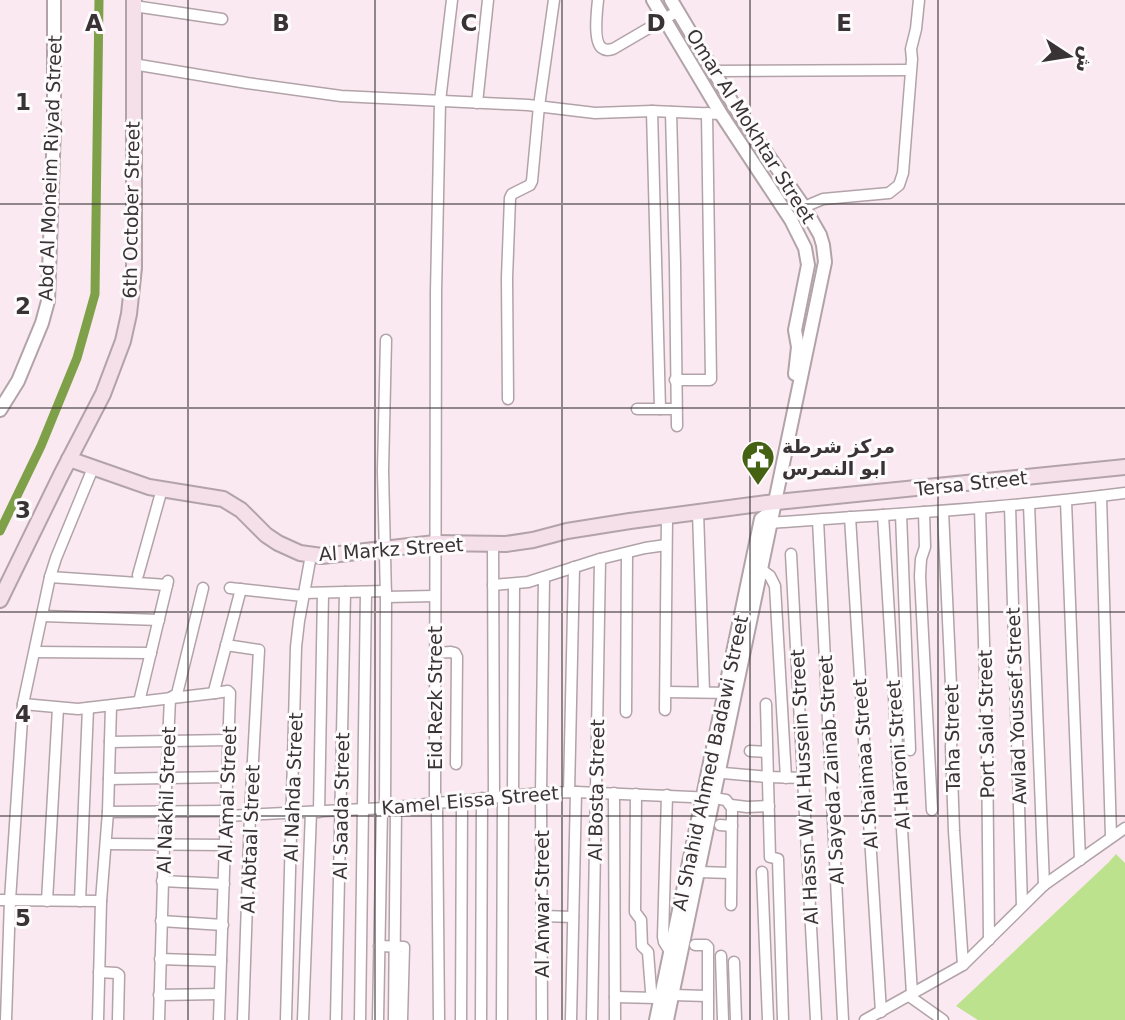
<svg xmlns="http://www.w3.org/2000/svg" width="1125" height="1020" viewBox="0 0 1125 1020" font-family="'DejaVu Sans',Cairo,sans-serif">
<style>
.green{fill:#bde28d}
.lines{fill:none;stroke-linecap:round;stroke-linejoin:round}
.canal{stroke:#7da048;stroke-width:9}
.minor-casing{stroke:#b2a3a9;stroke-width:13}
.tertiary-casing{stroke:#b2a3a9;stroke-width:16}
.secondary-casing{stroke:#b2a3a9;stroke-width:18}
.minor{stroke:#fff;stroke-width:10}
.tertiary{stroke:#fff;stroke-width:12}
.secondary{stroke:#f5dfe9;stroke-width:14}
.grid{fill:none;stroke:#393335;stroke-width:2;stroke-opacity:0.55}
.labels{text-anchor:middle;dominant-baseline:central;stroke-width:6;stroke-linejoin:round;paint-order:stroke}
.street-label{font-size:19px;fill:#393335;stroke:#fefbfc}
.poi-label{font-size:19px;font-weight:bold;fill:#393335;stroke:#fefbfc;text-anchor:start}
.grid-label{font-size:23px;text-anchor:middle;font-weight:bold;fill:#393335;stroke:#fefbfc;stroke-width:6;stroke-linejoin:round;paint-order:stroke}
</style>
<rect width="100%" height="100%" fill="#fae9f0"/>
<polygon class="green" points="1116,854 1125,863 1125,1020 978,1020 956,1006 1109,862"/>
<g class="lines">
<polyline class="canal" points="0,531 41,446 77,358 95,294 99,0"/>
<defs>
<g id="minor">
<path d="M598,0C597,10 593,42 602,48C606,51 609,50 613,49L678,11"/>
<polyline points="134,6 222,19"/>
<polyline points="133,64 247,83 341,96 528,105 595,113 652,111 721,114"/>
<polyline points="713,71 910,70"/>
<polyline points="477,103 488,0"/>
<polyline points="652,111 660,409"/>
<polyline points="671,112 675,264 677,426"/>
<polyline points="804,207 823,199 889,193 899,185 903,173 912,59 911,49 916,29 919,0"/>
<polyline points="675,380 710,380 711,379 707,113"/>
<polyline points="508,399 507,278 510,198 512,194 530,185 532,181 539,106 554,0"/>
<polyline points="637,409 676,409"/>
<polyline points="1101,496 1111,837"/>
<polyline points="1066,501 1080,860"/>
<polyline points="1029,504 1044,885"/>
<polyline points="1010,506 1022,906"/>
<polyline points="980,508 987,744 989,940"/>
<polyline points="943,511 953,729 951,746 954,831 963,965"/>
<polyline points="698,512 704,692"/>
<polyline points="924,512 925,547 921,559 920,576 932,810"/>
<polyline points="901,514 910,750"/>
<polyline points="883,515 912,994"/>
<polyline points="850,517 881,1012"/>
<polyline points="818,520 843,1020"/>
<path d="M771,523C889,514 1008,508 1125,493"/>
<polyline points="493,545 494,797"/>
<polyline points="791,554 816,1020"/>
<polyline points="762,570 770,576 775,586 786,778"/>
<polyline points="138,575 162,489"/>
<polyline points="50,577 167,585"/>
<polyline points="493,585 528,582 600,559 645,548 666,545"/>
<polyline points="230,588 303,596"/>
<polyline points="304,593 386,591"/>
<polyline points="386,597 435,596"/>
<polyline points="43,616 159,620"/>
<polyline points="226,645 259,650 250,815 243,1020"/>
<polyline points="35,652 151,653"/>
<polyline points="435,653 451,652 455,653 457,657 456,764"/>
<polyline points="666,692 731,693"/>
<polyline points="139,702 168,581"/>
<polyline points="23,704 78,709 215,693"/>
<polyline points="766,704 770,857 778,859 783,1020"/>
<polyline points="665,710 667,516"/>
<polyline points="626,712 627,553"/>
<polyline points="110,742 229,740"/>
<polyline points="750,751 767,752"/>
<polyline points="712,772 768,777 803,778"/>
<polyline points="109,779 227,777"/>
<polyline points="569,792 574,567"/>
<polyline points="614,793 615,1020"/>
<polyline points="636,794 635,912 641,920 642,946 648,952 651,991 654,997 661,999"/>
<polyline points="513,795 514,584"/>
<polyline points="667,795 663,937 664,942 671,953"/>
<polyline points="731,805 747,807 769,806"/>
<polyline points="385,808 386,597 383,471 386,340"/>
<polyline points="108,812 227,811"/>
<polyline points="319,812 323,593"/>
<polyline points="226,816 385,808 541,793 576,792 714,798 726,800 732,808 731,905"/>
<polyline points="720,825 732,826"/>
<polyline points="106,844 226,845"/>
<polyline points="699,872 731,873"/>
<polyline points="762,872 768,1020"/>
<polyline points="162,881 224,884"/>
<polyline points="0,900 101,901"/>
<polyline points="47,901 58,708"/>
<polyline points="80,901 88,708"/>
<polyline points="543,916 573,917"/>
<polyline points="161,921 223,925"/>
<polyline points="695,945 706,945 708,947 708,1020"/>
<polyline points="379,946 404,947 402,1020"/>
<polyline points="721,956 723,1020"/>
<polyline points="160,959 221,961"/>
<polyline points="734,962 736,1020"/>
<polyline points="99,972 116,973 119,975 118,1020"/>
<polyline points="159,995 219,994"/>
<polyline points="673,995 707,996"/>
<polyline points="909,996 943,1020"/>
<polyline points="615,997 657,998"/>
<polyline points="6,1020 10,900 23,704 50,577 56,558 93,468"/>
<polyline points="98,1020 101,901 108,812 111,706"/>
<polyline points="159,1020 165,811 170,698 177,694 203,588"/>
<polyline points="219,1020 230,693 228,691 215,693 214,691 241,589"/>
<polyline points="286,1020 296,647 299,621 311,555"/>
<polyline points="303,1020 311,812"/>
<polyline points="336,1020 345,592"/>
<polyline points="360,1020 366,592"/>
<polyline points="378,1020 382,809"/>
<polyline points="394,1020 396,807"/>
<polyline points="439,1020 437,811 435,795 436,292 440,101 452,0"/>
<polyline points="461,1020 462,800"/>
<polyline points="481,1020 482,798"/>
<polyline points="502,1020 503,796"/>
<polyline points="542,1020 541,793 544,578"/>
<polyline points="571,1020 576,792"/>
<polyline points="592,1020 600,559"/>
<polyline points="865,1020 963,965 1044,885 1125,828"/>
</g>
<g id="tertiary">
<polyline points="653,0 721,114 791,220 805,248 808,265 795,330 798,347 795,374"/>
<polyline points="0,410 18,381 42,323 48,301 54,127 54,0"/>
<polyline points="656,1020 761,519 765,516 772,516"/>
<polyline points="667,1020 825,262 823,245 820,235 804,207 738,112 671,0"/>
</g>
<g id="secondary">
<polyline points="69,459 149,487 223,499 241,510 266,535 278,543 300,553 322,556 435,543 506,544 533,540 567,531 630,521 767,503 1125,467"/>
<polyline points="0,600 61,475 103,394 123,341 129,314 134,268 134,0"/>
</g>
</defs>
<use href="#minor" class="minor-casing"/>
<use href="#tertiary" class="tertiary-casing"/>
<use href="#secondary" class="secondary-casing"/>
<use href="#minor" class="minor"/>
<use href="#tertiary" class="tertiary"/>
<use href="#secondary" class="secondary"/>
</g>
<path class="grid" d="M188,0V1020M375,0V1020M562,0V1020M750,0V1020M938,0V1020M0,204H1125M0,408H1125M0,612H1125M0,816H1125"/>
<defs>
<symbol id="civic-pin" viewBox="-11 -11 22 30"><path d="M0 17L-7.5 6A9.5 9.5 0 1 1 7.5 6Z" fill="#456112" stroke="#fefbfc"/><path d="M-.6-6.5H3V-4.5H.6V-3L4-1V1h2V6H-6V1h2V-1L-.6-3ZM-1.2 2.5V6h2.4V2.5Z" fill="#fff"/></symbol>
</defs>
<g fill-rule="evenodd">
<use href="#civic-pin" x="739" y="438" width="38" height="52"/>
</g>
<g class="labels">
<g class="street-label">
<text transform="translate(751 126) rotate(58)">Omar Al Mokhtar Street</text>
<text transform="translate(50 168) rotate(-88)">Abd Al Moneim Riyad Street</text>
<text transform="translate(131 210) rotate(-89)">6th October Street</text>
<text transform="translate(971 483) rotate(-6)">Tersa Street</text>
<text transform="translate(391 549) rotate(-4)">Al Markz Street</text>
<text transform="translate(435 698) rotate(-90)">Eid Rezk Street</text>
<text transform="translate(1016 706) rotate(-92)">Awlad Youssef Street</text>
<text transform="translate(986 724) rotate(-91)">Port Said Street</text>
<text transform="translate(952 738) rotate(-91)">Taha Street</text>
<text transform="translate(898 755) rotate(-94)">Al Haroni Street</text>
<text transform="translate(710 763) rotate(-78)">Al Shahid Ahmed Badawi Street</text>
<text transform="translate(865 764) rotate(-94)">Al Shaimaa Street</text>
<text transform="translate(831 770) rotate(-93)">Al Sayeda Zainab Street</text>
<text transform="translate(293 787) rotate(-88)">Al Nahda Street</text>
<text transform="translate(804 787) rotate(-93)">Al Hassn W Al Hussein Street</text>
<text transform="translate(596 790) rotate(-89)">Al Bosta Street</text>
<text transform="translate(227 794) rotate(-88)">Al Amal Street</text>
<text transform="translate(166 800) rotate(-88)">Al Nakhil Street</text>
<text transform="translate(470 800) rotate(-5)">Kamel Eissa Street</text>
<text transform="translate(341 806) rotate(-89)">Al Saada Street</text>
<text transform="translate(250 839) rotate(-88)">Al Abtaal Street</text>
<text transform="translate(542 904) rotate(-90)">Al Anwar Street</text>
</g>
<g class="poi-label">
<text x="782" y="446">مركز شرطة<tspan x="782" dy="22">ابو النمرس</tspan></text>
</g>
</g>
<g class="grid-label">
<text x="94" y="31">A</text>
<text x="281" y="31">B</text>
<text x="469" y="31">C</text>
<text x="656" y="31">D</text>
<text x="844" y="31">E</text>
<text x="23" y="110">1</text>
<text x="23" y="314">2</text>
<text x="23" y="518">3</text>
<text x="23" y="722">4</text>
<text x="23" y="926">5</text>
</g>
<g transform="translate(1069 56) rotate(102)" stroke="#fefbfc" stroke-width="5" paint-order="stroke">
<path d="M0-5L12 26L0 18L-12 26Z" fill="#393335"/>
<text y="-10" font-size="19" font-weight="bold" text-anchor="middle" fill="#393335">ش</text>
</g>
</svg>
